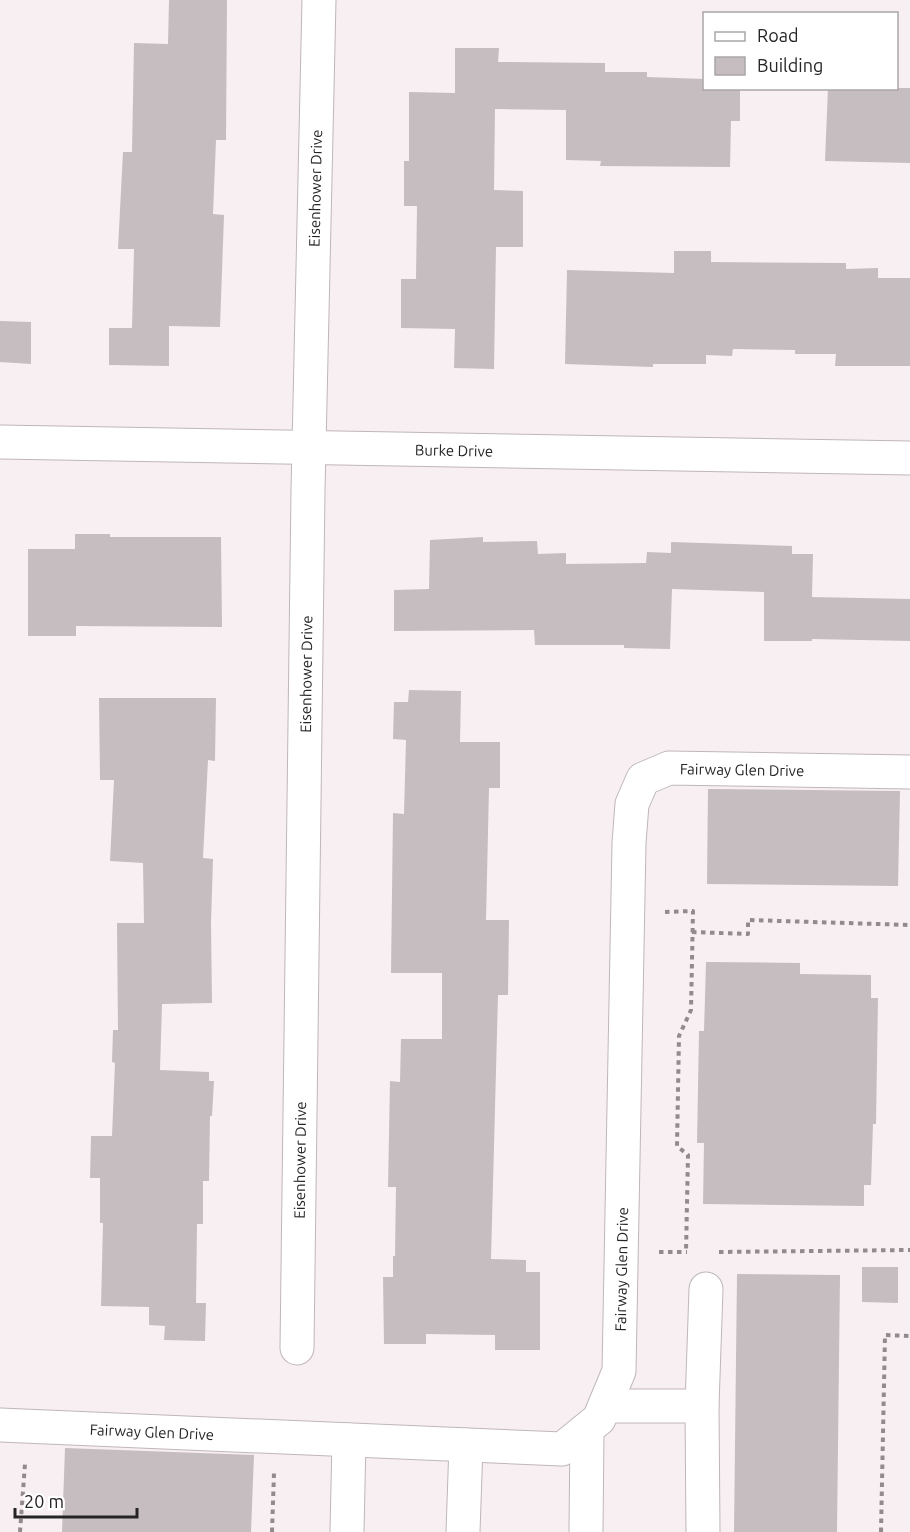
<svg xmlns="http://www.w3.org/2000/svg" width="910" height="1532" viewBox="0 0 910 1532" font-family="Ubuntu,sans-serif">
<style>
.building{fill:#c6bdc0}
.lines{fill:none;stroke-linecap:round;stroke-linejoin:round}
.minor-casing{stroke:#bfb6ba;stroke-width:35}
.path{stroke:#918b8e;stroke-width:4;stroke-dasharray:4.5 4.5;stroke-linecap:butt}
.minor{stroke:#fff;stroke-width:33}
.labels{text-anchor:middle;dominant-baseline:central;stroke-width:4.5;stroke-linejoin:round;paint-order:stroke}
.street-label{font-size:15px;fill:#272425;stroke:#fff}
</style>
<rect width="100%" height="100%" fill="#f8eff3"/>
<g class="building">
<polygon points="169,0 227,0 226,140 216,140 213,214 224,215 220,327 169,326 169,366 109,365 109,328 132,328 134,249 118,249 123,152 132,152 134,43 168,44"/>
<polygon points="455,48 499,48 498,62 605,63 605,72 647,72 647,77 705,79 705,88 740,88 740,121 731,121 730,167 600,166 601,161 566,160 566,110 495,109 494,190 523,191 523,247 496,247 494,369 454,368 455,329 401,328 401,279 416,279 417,206 404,206 404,161 409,161 409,92 455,93"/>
<polygon points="828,88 910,88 910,163 825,161"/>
<polygon points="674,251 711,251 711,262 846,263 846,269 878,268 878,278 910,278 910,366 835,366 836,354 795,354 795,350 733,349 732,356 706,355 706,364 653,364 653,367 565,364 567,270 674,273"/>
<polygon points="0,321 31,322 31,364 0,362"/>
<polygon points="75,534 110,534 110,537 221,537 222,627 76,626 76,636 28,636 28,549 75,549"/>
<polygon points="483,537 483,542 537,541 538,554 566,553 566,564 646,563 647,552 671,553 671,542 792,546 792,554 813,554 812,597 910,599 910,641 812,639 812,641 764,641 764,592 672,589 670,649 624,648 624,645 535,645 534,630 394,631 394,590 429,589 430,540"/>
<polygon points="409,690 461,691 460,742 500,742 500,788 489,788 486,920 509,920 508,995 498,995 491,1259 526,1260 526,1272 540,1272 540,1350 495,1350 495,1335 426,1334 426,1344 384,1344 383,1277 393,1277 393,1256 395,1256 396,1187 388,1187 390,1081 400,1082 401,1039 442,1039 442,973 391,973 393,813 404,814 406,740 393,739 394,702 408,702"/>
<polygon points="99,698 216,698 215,761 208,760 203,858 213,859 211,923 212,1003 162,1004 160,1070 209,1072 209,1081 214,1081 212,1116 210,1116 209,1181 203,1181 203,1224 197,1224 196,1303 206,1303 205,1341 164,1340 165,1326 149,1325 149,1307 101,1306 103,1223 100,1223 100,1178 90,1178 91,1136 112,1136 115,1063 112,1062 113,1030 118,1030 117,923 144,923 143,863 110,861 114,780 100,780"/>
<polygon points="708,789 900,791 898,886 707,884"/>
<polygon points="706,962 800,963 800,974 871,975 871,998 878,998 876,1124 873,1124 871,1185 864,1185 864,1206 703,1204 704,1143 697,1143 699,1031 704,1031"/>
<polygon points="862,1267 898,1267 898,1303 862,1302"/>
<polygon points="737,1274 840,1275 837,1532 734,1532"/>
<polygon points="65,1448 254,1455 251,1532 62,1532"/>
</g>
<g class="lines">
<defs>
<g id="minor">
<path id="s1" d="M0,442L910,458"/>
<path id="s2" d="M297,1348L308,491L319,0"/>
<polyline points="605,1406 702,1406"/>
<path id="s3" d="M0,1425L562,1449L599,1419L619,1371L629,843L632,804L643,779L669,768L910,772"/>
<polyline points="347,1532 349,1440"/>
<polyline points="463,1532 466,1445"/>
<polyline points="586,1532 587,1430"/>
<polyline points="703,1532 702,1406 706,1289"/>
</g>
</defs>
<use href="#minor" class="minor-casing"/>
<g class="path">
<polyline points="665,912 693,911 691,1010 679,1036 677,1146 688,1155 686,1252"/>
<polyline points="692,932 748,934 748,920 910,925"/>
<polyline points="659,1252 687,1252"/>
<polyline points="719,1252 910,1250"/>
<polyline points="20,1532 25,1464"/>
<polyline points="272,1532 274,1473"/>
<polyline points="881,1532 885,1335 910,1336"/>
</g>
<use href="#minor" class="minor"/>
</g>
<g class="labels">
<g class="street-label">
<text stroke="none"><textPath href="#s2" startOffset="1160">Eisenhower Drive</textPath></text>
<text stroke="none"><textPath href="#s1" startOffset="454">Burke Drive</textPath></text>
<text stroke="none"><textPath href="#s2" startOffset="674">Eisenhower Drive</textPath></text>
<text stroke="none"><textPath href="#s3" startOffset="1358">Fairway Glen Drive</textPath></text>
<text stroke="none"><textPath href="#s2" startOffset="188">Eisenhower Drive</textPath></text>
<text stroke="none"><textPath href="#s3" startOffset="764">Fairway Glen Drive</textPath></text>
<text stroke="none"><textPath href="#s3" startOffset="152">Fairway Glen Drive</textPath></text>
</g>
</g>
<rect x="703" y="12" width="195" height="78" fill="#ffffff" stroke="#a9a7a8" stroke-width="1.5"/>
<rect x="715" y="32" width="30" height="9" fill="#ffffff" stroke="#a9a7a8" stroke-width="1.5"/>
<text x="757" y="42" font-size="18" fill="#272425">Road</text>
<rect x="715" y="57" width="30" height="18" fill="#c6bdc0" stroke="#a9a7a8" stroke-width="1.5"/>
<text x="757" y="72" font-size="18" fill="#272425">Building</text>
<path d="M15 1508v9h122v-9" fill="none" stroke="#272425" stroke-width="3"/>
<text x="24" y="1508" font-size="18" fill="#272425" stroke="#ffffff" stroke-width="4.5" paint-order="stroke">20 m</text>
</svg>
